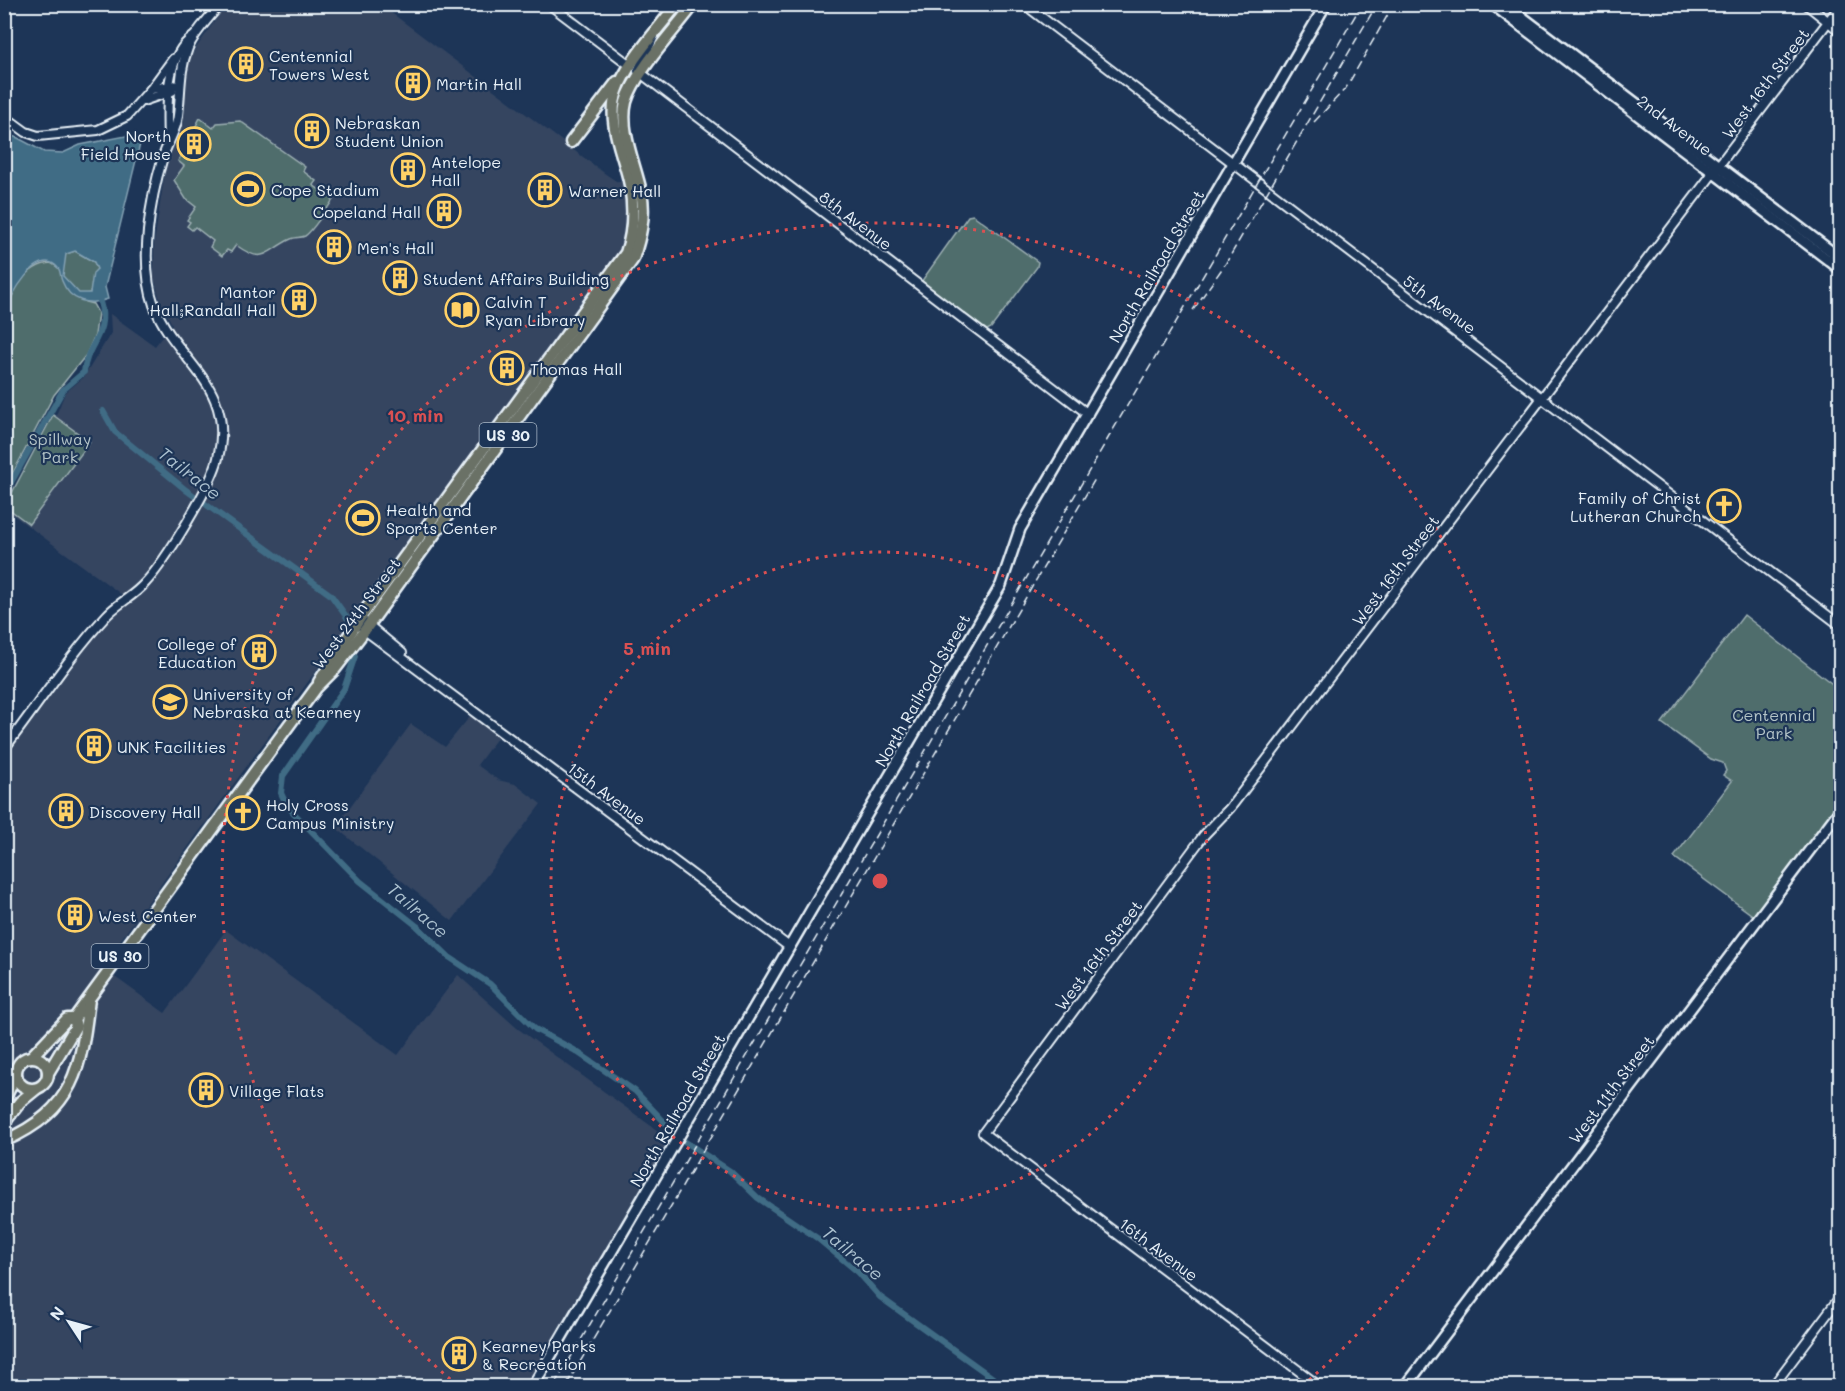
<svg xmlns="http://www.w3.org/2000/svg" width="1845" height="1391" viewBox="0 0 1845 1391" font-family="Mali,sans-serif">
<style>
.built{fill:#344561}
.green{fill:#506d6c;stroke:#9cafb2;stroke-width:1.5}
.water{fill:#406c85;stroke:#83a1b3;stroke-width:1.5;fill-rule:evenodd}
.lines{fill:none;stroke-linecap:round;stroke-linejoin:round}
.canal{stroke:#406c85;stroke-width:6}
.tertiary-casing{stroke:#e8f1f8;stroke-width:12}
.secondary-casing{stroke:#e8f1f8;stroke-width:14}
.primary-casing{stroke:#e8f1f8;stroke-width:15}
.tertiary{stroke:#1d3557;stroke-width:8}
.secondary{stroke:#1d3557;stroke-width:9}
.primary{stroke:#6a7166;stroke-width:10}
.rail{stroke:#e8f1f8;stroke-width:1.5;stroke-dasharray:9 4.5;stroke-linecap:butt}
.ring{fill:none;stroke:#da5052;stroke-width:3;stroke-dasharray:3 6}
.labels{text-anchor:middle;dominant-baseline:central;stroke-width:4.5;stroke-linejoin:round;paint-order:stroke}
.shield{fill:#1d3557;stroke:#abb9c8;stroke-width:1.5}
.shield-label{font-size:15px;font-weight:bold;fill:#e8f1f8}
.poi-label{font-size:16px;fill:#e8f1f8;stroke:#1d3557;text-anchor:start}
.street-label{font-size:16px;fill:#e8f1f8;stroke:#1d3557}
.park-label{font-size:16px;fill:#b3c3c7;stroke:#1d3557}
.water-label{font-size:18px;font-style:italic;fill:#adc2d0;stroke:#1d3557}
.centre{fill:#da5052;stroke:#1d3557;stroke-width:3}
.ring-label{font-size:18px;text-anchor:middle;font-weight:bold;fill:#da5052;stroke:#1d3557;stroke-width:4.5;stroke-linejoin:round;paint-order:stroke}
</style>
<rect width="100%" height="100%" fill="#1d3557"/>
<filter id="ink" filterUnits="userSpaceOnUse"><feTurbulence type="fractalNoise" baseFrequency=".0167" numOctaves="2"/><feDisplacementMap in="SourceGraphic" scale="12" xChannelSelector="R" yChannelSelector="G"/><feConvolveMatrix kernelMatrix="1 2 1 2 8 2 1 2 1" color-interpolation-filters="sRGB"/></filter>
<g filter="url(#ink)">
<g class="built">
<polygon points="226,5 381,5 607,175 616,181 626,182 633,213 626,253 483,441 101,967 165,1013 226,930 398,1055 458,975 517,1028 669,1139 525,1386 5,1386 4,720 21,732 100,629 129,600 5,509 5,504 54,420 65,393 84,377 111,333 110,314 155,346 172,324 161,304 154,278 154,243 165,171 180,128 189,58"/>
<polygon points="472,714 500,734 477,765 498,780 515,784 541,804 452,921 335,827 411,724 445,747"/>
</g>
<g class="green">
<path d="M200,118L213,128L217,123L240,121L305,167L303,171L316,181L313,185L324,193L337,194C330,204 313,231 305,236C301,238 295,237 291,239C265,251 265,266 236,245L231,252L227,250L222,256L210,247L213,241L195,227L192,230L187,226L190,222L187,220L196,207L186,199L174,180L184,166L178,161Z"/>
<polygon points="973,215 1038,262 1037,267 991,328 987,330 921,282 968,216"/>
<path d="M75,251L94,262L97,269L90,293L85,294V302L93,304L98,313L95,335L86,355L54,395L5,488V312C13,291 25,265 51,263L59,268L66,254Z"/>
<polygon points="53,415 90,442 29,524 5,506"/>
<polygon points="1744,615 1840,690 1840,803 1755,917 1674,857 1732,781 1723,775 1726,771 1723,763 1711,759 1662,723"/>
</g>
<path class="water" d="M5,134L18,138L44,152L63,153L80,145L131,135L140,144L105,287L108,299C90,306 70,302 62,281C60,277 61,271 58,268C38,244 9,299 5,312ZM75,251L94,262L97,269L93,273L90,293H79L63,276L66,254Z"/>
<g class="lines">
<g class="canal">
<polyline points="103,411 115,432 186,490 331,595 348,619"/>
<path d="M4,495L63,390L84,372C86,344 110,334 100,302"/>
<polyline points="355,656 344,689 283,776 281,793 287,806 360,881 417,926 449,957 490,984 535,1029 574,1050 635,1091 673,1131"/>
<polyline points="684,1141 730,1171 758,1198 817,1238 859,1273 880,1297 1004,1386"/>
</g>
<defs>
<g id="tertiary">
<polyline points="549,4 631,66"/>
<polyline points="1024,4 1840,625"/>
<polyline points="1806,4 1840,31"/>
<polyline points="654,36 638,71 1088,414"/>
<polyline points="151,89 173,59"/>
<polyline points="143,101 172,91"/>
<polyline points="4,116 26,132 38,136 98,130 127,116 151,89 179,85"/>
<path d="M168,140C167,109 164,56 193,37"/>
<polyline points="360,618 402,653"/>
<polyline points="362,628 788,946"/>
<path d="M4,749C38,705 69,656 107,615C118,603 134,596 145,583C165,562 212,485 218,458C236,384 176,363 154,305C139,263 150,199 163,157C167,143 177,130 178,115C181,92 179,70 188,48C195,31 209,19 220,4"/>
<polyline points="1319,1386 983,1133 1204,835 1230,808 1259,770 1840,6"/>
<polyline points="1773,1386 1840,1297"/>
</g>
<g id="secondary">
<polyline points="1492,4 1840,269"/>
<polyline points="1505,4 1840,258"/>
<polyline points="533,1386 1001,585 1020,529 1326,4"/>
<polyline points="1406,1386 1840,810"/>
</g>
<g id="primary">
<polyline points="571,142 617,82"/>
<path d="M319,682L360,618L626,253C634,230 634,209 630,185C624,154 606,123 617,91C627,62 659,29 677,4"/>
<polyline points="31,1057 67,1019 74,1019"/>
<circle cx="32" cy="1073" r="16"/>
<path d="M48,1073L76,1026L74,1019L316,688L335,669L365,630L633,259C640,238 646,215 641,192C635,164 619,130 626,102C634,73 675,30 694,4"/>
<polyline points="4,1100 16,1075"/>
<polyline points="4,1123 20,1102 36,1089"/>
<path d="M4,1141C75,1110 81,1068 89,999"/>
</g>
</defs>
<use href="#tertiary" class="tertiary-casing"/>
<use href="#secondary" class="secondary-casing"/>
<use href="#primary" class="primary-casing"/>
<use href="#tertiary" class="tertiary"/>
<use href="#secondary" class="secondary"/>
<use href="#primary" class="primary"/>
<g class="rail">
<polyline points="1314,122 1346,88 1394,4"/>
<polyline points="1193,310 1226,263 1377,4"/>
<polyline points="554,1386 1362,4"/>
<polyline points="566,1386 1095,479"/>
</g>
</g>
</g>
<g class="ring">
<circle cx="880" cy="881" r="329"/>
<path d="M457 1385A658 658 0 1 1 1303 1385"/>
</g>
<defs>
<symbol id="building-ring" viewBox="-11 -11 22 22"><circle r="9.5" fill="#1d3557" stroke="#ffd166" stroke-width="1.5"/><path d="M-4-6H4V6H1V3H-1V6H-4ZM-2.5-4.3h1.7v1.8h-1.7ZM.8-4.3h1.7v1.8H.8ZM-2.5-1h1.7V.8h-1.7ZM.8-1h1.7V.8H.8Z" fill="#ffd166"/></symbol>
<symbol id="stadium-ring" viewBox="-11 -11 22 22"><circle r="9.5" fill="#1d3557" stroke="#ffd166" stroke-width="1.5"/><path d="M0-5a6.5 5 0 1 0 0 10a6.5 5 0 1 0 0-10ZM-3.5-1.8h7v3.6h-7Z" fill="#ffd166"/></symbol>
<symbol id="library-ring" viewBox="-11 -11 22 22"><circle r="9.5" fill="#1d3557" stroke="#ffd166" stroke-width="1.5"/><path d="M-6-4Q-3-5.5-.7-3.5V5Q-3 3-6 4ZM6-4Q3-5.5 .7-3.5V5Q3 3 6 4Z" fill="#ffd166"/></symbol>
<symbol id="church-ring" viewBox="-11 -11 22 22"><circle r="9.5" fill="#1d3557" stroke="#ffd166" stroke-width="1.5"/><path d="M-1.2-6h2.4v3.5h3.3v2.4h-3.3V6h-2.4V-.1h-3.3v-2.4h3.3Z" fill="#ffd166"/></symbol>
<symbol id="university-ring" viewBox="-11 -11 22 22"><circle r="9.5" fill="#1d3557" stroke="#ffd166" stroke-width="1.5"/><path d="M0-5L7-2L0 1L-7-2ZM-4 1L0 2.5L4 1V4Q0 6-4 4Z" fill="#ffd166"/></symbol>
</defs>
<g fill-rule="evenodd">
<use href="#building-ring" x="227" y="45" width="38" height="38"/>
<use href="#building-ring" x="394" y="64" width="38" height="38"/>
<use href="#building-ring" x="293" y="112" width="38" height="38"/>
<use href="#building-ring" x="175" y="125" width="38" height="38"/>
<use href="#building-ring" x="389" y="151" width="38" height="38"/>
<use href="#stadium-ring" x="229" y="170" width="38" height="38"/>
<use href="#building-ring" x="526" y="171" width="38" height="38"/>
<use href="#building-ring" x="425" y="192" width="38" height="38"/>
<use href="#building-ring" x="315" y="228" width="38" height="38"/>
<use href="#building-ring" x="381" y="259" width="38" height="38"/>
<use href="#building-ring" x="280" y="281" width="38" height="38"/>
<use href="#library-ring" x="443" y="291" width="38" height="38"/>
<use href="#building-ring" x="488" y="349" width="38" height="38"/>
<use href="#church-ring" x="1705" y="487" width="38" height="38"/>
<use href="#stadium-ring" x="344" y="499" width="38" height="38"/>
<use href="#building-ring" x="240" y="633" width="38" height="38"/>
<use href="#university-ring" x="151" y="683" width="38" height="38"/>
<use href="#building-ring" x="75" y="727" width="38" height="38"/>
<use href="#building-ring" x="47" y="792" width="38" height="38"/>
<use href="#church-ring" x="224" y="794" width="38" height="38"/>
<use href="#building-ring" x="56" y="896" width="38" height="38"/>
<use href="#building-ring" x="187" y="1071" width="38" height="38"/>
<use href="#building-ring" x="440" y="1335" width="38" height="38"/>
</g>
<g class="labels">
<g class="shield">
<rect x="479.5" y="423" width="57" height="24" rx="4.5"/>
<rect x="91.5" y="944" width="57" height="24" rx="4.5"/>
</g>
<g class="shield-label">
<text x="508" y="435">US 30</text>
<text x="120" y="956">US 30</text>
</g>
<g class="poi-label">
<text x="269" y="55">Centennial<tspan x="269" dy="18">Towers West</tspan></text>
<text x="436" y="83">Martin Hall</text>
<text x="335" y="122">Nebraskan<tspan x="335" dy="18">Student Union</tspan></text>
<text x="171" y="135" text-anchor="end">North<tspan x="171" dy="18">Field House</tspan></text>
<text x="431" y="161">Antelope<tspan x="431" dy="18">Hall</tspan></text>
<text x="271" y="189">Cope Stadium</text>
<text x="568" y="190">Warner Hall</text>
<text x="421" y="211" text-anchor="end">Copeland Hall</text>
<text x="357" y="247">Men's Hall</text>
<text x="423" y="278">Student Affairs Building</text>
<text x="276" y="291" text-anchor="end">Mantor<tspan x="276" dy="18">Hall;Randall Hall</tspan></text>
<text x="485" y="301">Calvin T<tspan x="485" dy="18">Ryan Library</tspan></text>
<text x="530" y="368">Thomas Hall</text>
<text x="1701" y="497" text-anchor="end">Family of Christ<tspan x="1701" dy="18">Lutheran Church</tspan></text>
<text x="386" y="509">Health and<tspan x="386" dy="18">Sports Center</tspan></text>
<text x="236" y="643" text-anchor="end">College of<tspan x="236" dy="18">Education</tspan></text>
<text x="193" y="693">University of<tspan x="193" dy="18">Nebraska at Kearney</tspan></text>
<text x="117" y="746">UNK Facilities</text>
<text x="266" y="804">Holy Cross<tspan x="266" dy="18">Campus Ministry</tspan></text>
<text x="89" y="811">Discovery Hall</text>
<text x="98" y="915">West Center</text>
<text x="229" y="1090">Village Flats</text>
<text x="482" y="1345">Kearney Parks<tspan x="482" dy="18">&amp; Recreation</tspan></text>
</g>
<g class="street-label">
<text transform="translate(1765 83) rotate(-53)">West 16th Street</text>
<text transform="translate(1675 125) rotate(37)">2nd Avenue</text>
<text transform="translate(856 220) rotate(37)">8th Avenue</text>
<text transform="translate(1156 266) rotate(-60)">North Railroad Street</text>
<text transform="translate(1440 304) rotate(37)">5th Avenue</text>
<text transform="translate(1395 570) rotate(-53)">West 16th Street</text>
<text transform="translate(356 613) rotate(-53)">West 24th Street</text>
<text transform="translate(922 690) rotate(-60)">North Railroad Street</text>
<text transform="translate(607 793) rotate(37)">15th Avenue</text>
<text transform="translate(1098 955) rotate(-53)">West 16th Street</text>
<text transform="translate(1611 1089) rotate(-53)">West 11th Street</text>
<text transform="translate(677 1110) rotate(-60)">North Railroad Street</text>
<text transform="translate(1159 1249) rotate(37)">16th Avenue</text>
</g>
<g class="park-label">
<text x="60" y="438">Spillway<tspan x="60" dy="18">Park</tspan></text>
<text x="1774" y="714">Centennial<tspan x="1774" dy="18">Park</tspan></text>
</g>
<g class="water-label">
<text transform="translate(190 473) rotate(38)">Tailrace</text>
<text transform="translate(418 910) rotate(41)">Tailrace</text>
<text transform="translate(853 1253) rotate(40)">Tailrace</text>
</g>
</g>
<circle cx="880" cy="881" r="9" class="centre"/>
<g class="ring-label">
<text x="415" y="422">10 min</text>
<text x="647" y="655">5 min</text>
</g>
<rect width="1845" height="1391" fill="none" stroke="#1d3557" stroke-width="24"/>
<rect x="12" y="12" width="1821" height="1367" fill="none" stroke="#e8f1f8" stroke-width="2" filter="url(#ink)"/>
<g transform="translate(69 1322) rotate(306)" stroke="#1d3557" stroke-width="4.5" paint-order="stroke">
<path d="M0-4.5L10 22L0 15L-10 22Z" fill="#e8f1f8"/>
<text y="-9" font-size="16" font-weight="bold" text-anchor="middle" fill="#e8f1f8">N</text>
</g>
</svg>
